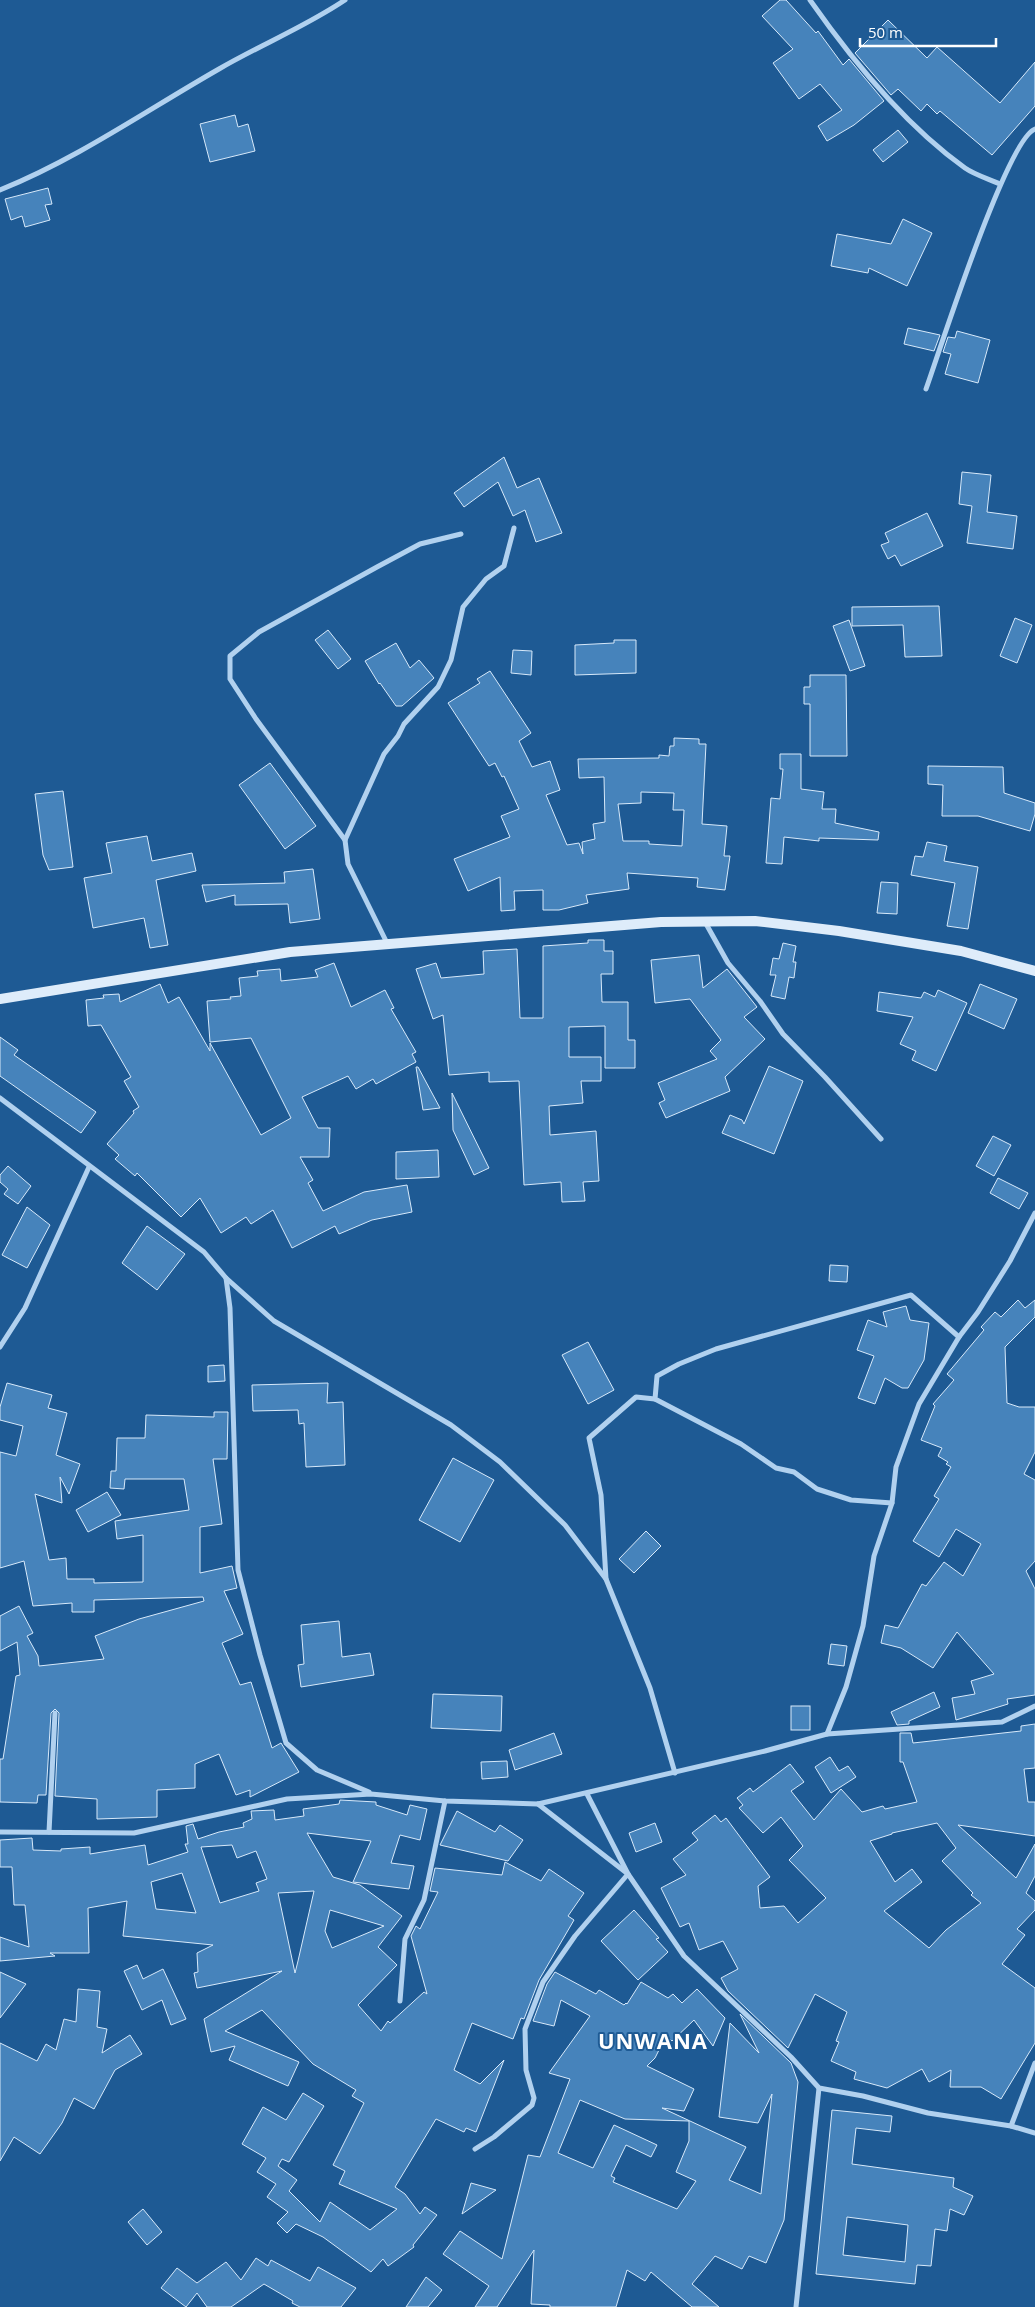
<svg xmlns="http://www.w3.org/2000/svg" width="1035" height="2307" viewBox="0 0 1035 2307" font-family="'Open Sans',sans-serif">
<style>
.building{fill:#4683bb;stroke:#d7e9fa;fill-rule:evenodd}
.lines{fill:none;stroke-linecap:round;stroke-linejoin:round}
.minor{stroke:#b1d1ef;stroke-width:5}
.secondary{stroke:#deecfa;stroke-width:10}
.labels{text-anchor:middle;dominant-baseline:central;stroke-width:4;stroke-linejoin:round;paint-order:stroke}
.district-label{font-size:22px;font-weight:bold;letter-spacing:1px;fill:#fff;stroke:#1e5a94}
</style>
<rect width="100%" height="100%" fill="#1e5a94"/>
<g class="building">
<polygon points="780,0 786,0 816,33 818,31 843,65 849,59 884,101 854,125 827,141 818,126 842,110 820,84 799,99 773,63 793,49 762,16"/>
<polygon points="888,20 927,58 937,47 1000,103 1035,62 1035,106 992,155 940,111 937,114 927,104 921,111 898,89 891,95 855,53"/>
<polygon points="235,115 238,127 248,124 255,151 210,162 200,124"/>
<polygon points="898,130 908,142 883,162 873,150"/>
<polygon points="48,188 52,204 45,205 50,220 25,227 22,216 11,220 5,199"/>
<polygon points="903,219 932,233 907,286 869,268 868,273 831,266 837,234 891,244"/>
<polygon points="908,328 940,335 934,351 904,344"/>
<polygon points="957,331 990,340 978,383 945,374 951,354 943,352 948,337 955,338"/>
<polygon points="504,457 517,488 539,478 562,533 536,542 525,510 513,516 498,482 464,507 454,493"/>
<polygon points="962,472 991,475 987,512 1017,516 1013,549 967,543 972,506 959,504"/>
<polygon points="927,513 943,546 901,566 895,555 888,559 881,545 889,542 885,533"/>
<polygon points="939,606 942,656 905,657 903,625 852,626 852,607"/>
<polygon points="1015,618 1032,625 1017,663 1000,656"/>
<polygon points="849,620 865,666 850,671 833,626"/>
<polygon points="328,630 351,659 338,669 315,640"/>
<polygon points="614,640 636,640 636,673 575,675 575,645 614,643"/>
<polygon points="396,643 410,668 419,660 434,678 402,706 396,706 380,683 379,684 365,661"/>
<polygon points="513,650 532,651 531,675 511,673"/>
<path d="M490,671L531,733L519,741L532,767L550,761L560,790L546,795L567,845L579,843L583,854L582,842L595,839L593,824L605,822L604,777L579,778L578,759L659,758V755L669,756L670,746H674V738L699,739V744H706L702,824L727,826L724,856H730L725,890L697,887L698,878L627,873L629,889L586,895L588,903L559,910H543V890L514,891L515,910L501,911L500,877L468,891L454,859L510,837L501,816L519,809L504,776L502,777L495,763L489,766L448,703L480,683L477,679ZM641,792L674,793L673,810H684L682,846L649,844V841H623L618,804L641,803Z"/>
<polygon points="810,675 846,675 847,756 810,756 810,704 804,704 804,687 810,687"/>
<polygon points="780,754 801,754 801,789 824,792 822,809 836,809 835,823 879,832 878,840 819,838 819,841 784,837 782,864 766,863 771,798 780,799 783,769 780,769"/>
<polygon points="270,763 316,826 285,849 239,785"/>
<polygon points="928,766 1003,767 1004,793 1035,803 1035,814 1030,831 978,816 942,816 943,785 928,784"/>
<polygon points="63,791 73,867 49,870 43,855 35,794"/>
<polygon points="147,836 152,861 192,853 196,871 156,880 168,945 150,948 144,918 93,928 84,878 112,873 106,843"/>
<polygon points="927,842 947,846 944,861 978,867 968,929 947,926 955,883 911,875 915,856 923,857"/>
<polygon points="313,869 320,919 290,923 288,904 235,905 235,895 206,902 202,885 285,883 284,872"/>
<polygon points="881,882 898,883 897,914 877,913"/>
<polygon points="588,940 604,940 604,951 613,951 613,974 601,974 602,1002 628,1002 628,1040 635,1040 635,1068 605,1068 605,1026 569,1027 569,1057 601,1057 601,1081 581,1081 583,1103 549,1106 550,1135 596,1131 599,1181 583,1182 585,1201 562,1202 561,1182 524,1185 519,1081 489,1082 489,1072 449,1075 443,1015 433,1019 416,969 436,963 441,978 484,974 483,951 517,949 520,1018 543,1018 543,946 588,943"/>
<polygon points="783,943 796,946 793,962 796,962 794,978 789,977 785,999 771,996 776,975 770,975 773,958 779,959"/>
<polygon points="699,955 703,988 727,969 757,1007 744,1017 765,1039 725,1077 730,1091 666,1118 659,1103 665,1100 658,1083 717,1059 710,1051 721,1040 690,999 655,1003 651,960"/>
<polygon points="334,963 351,1007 385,990 394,1008 391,1009 416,1052 412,1054 416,1062 376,1084 373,1079 356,1089 348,1076 302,1097 318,1128 330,1128 329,1157 300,1157 313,1180 308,1183 323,1211 364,1192 407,1185 412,1212 372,1220 339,1234 335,1226 292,1248 273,1210 251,1224 246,1217 221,1233 200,1198 181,1217 137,1173 135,1176 115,1159 119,1155 107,1144 134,1113 133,1111 139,1107 124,1081 131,1077 101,1025 88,1026 86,1000 104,998 103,995 119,994 120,1002 160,984 168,1003 179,997 210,1051 210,1043 261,1135 291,1118 251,1038 210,1042 207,1001 231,999 230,997 241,996 239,978 258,976 257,971 280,969 281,981 318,977 315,970"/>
<polygon points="980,984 1017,999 1004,1029 968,1013"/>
<polygon points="938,990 967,1003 936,1071 912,1060 916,1051 900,1044 913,1017 877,1011 879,992 921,998 924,992 935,997"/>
<polygon points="0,1037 18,1050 14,1055 96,1112 81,1133 0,1076"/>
<polygon points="769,1066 803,1081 774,1154 722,1133 730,1115 742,1120 744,1124"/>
<polygon points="416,1067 418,1067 440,1108 423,1110"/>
<polygon points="452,1093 489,1168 474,1175 453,1130"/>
<polygon points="993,1136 1011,1145 994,1176 976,1166"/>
<polygon points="438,1150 439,1177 396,1179 396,1152"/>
<polygon points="8,1166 31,1186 18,1204 4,1194 8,1189 0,1182 0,1175"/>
<polygon points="998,1178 1028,1193 1019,1209 990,1193"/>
<polygon points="27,1207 50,1225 27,1268 2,1255"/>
<polygon points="147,1226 185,1254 157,1290 122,1263"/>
<polygon points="830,1265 848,1266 847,1282 829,1281"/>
<polygon points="1018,1300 1025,1308 1035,1300 1035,1317 1005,1347 1007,1403 1019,1407 1035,1407 1035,1452 1024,1474 1035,1480 1035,1561 1026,1571 1035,1589 1035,1695 1007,1699 1008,1704 956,1720 952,1698 975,1694 971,1681 994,1674 957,1632 933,1668 901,1648 881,1643 885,1625 898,1628 922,1584 926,1586 944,1562 963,1576 981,1544 956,1529 939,1557 913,1541 939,1499 934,1496 951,1467 946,1464 948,1462 938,1456 942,1448 921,1440 935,1406 933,1404 954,1380 947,1374 984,1330 981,1327 995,1312 1001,1317"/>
<polygon points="906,1306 910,1320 929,1323 924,1360 908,1388 902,1388 885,1378 875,1404 858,1398 874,1356 857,1350 868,1320 887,1327 883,1312"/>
<polygon points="588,1342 614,1390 588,1404 562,1355"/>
<polygon points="224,1365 225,1381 208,1382 208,1366"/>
<polygon points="7,1383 52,1395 48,1408 67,1413 56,1455 80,1464 69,1494 60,1477 62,1503 35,1494 49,1560 66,1558 67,1579 94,1579 94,1583 143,1582 143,1535 117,1539 115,1521 189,1510 184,1479 125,1479 124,1489 110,1488 111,1471 116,1471 117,1438 145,1438 146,1415 214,1417 214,1412 228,1412 227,1459 213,1459 222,1524 200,1527 200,1573 232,1566 237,1588 224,1591 243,1634 222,1643 240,1685 251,1682 272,1748 281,1743 299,1772 250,1797 250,1790 236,1795 219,1754 195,1764 195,1788 157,1790 157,1817 97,1819 97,1799 55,1796 59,1713 55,1709 51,1713 46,1795 38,1795 37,1803 0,1802 0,1759 3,1759 16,1676 20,1675 17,1642 0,1651 0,1616 19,1606 33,1633 27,1636 38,1656 39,1666 104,1659 95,1636 139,1619 204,1601 203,1597 94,1600 94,1612 72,1612 72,1603 33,1606 24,1561 0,1568 0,1452 16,1456 23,1426 0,1420 0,1407"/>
<polygon points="328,1383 327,1403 343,1402 345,1465 306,1467 304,1423 299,1424 298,1410 253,1411 252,1385"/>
<polygon points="453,1458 494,1480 460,1542 419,1520"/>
<polygon points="107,1492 121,1515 88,1532 76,1510"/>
<polygon points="646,1531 661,1546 634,1573 619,1559"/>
<polygon points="339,1621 342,1657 370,1653 374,1675 301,1687 298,1665 304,1664 301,1625"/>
<polygon points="831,1644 847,1646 844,1666 828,1664"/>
<polygon points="934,1692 940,1707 909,1721 909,1724 897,1725 891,1712"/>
<polygon points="433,1694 502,1696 501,1731 431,1728"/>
<rect x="791" y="1706" width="19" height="24"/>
<path d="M1035,1724V1768L1024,1769L1028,1802H1035V1836L958,1825L1016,1878L1035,1844V1876L1026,1893L1035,1901V1910L1017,1929L1025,1935L1002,1964L1035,1988V2043L1001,2099L981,2087H950L951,2070L929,2082L922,2069L887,2088L854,2079L856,2072L831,2061L839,2042L836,2041L847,2012L815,1994L788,2048L728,1991L721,1978L738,1969L723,1941L699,1950L689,1923L680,1927L661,1888L686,1875L673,1859L698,1840L692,1833L715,1815L721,1822L726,1818L770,1877L758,1886L760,1908L784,1906L798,1923L826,1898L789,1860L803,1846L781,1817L763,1833L739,1808L743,1805L737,1798L750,1788L753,1792L790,1764L804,1782L791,1791L814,1820L841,1789L862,1812L883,1806L885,1809L917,1802L903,1762H900V1733H911L913,1743L1021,1731V1726ZM937,1823L956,1848L942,1861L973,1893L971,1895L981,1903L946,1930L929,1948L884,1911L922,1882L912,1869L895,1882L870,1841L892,1834V1833Z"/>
<polygon points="554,1733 562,1754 515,1770 509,1750"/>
<polygon points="830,1757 839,1771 848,1766 856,1777 831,1793 815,1767"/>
<polygon points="507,1761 508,1777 482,1779 481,1762"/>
<path d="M340,1800L376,1802V1805L407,1815L410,1805L427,1809L420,1840L400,1835L391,1863L414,1866L409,1889L353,1882L371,1841L307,1833L333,1877L360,1885L402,1916L378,1947L397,1965L358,2005L381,2031L388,2021L390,2023L424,1992L427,1994L411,1936L416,1926L420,1929L438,1892L430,1891L435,1868L502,1875L505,1862L541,1881L549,1869L584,1893L568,1916L574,1920L539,1980L524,2019L521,2018L513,2039L472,2023L454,2070L480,2084L504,2060L476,2132L466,2128L464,2132L436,2119L395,2187L405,2194L420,2214L425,2207L437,2215L413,2245L414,2247L388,2266L383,2259L371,2272L323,2237L296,2224L287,2233L277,2223L288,2212L267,2197L276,2184L257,2172L266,2158L242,2144L263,2107L286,2120L303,2093L324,2106L289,2162L282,2159L278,2166L297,2180L289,2191L320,2222L330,2202L370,2230L397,2209L339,2184L345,2171L333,2165L364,2103L352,2096L356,2090L313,2064L262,2010L225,2031L299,2062L288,2086L229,2060L235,2046L211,2052L204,2019L282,1971L197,1988L194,1973L198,1972L197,1953L213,1945L123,1936L127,1901L88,1908L89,1953H50L55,1956L0,1961V1937L29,1947L25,1905H14L12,1867H0V1840L32,1838L33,1850L61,1851V1849L90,1847V1854L145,1845L148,1865L188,1852L185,1844H188L186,1826L193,1824L198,1839L219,1832L244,1827L243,1823L252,1819L251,1811L274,1810L275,1820L304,1816L303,1809L339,1804ZM232,1845L237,1858L256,1851L267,1879L256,1883L259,1891L220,1903L201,1847ZM182,1873L196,1913L156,1909L151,1882ZM314,1891L298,1961L295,1973L278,1893ZM330,1910L384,1926L332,1948L325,1931Z"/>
<polygon points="457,1811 495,1832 500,1825 523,1840 508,1861 440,1845"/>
<polygon points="655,1823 662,1842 636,1852 629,1833"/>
<polygon points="634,1910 659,1938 656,1939 668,1952 638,1980 601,1941"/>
<polygon points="137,1965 143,1979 163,1969 186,2019 171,2025 162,2000 142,2010 124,1971"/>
<polygon points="0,1972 26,1984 0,2018"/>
<path d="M555,1972L596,1994L599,1990L624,2005L626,2003L627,2004L641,1982L668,1998L673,1994L682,2003L697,1989L725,2018L713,2046L694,2020L672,2041L666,2036L655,2058L647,2066L694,2089L684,2111L662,2108L746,2147L729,2180L761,2194L772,2094L758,2123L719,2117L730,2023L759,2053L740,2014L791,2063L798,2082L784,2220L766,2263L749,2256L742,2269L715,2256L692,2284L719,2307H692L651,2272L645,2281L627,2270L616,2307H550V2305L531,2304L534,2250L497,2307H475L489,2286L443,2254L460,2231L502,2259L528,2155L540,2157L570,2079L549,2073L590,2016L561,2000L554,2026L533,2021L547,1984ZM580,2100L625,2119L689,2121V2141L676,2172L696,2181L677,2209L613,2182L615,2178L611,2176L626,2145L651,2157L657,2145L614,2125L593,2168L558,2153Z"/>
<polygon points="78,1989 100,1991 97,2027 107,2029 102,2053 130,2035 142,2054 115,2070 94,2109 74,2098 62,2123 40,2154 14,2137 0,2161 0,2043 37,2061 46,2044 56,2050 64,2019 76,2022"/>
<path d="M832,2110L892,2116L890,2132L856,2128L852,2164L954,2178L953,2187L973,2196L964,2215L950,2209L947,2231L935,2229L931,2266L917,2265L915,2284L816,2274ZM847,2217L908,2225L905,2262L843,2255Z"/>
<polygon points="471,2183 496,2190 462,2214"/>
<polygon points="143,2209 162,2232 147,2245 128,2222"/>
<polygon points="256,2258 268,2266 271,2260 310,2281 318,2267 356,2288 341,2307 300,2307 292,2303 293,2301 264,2284 231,2307 207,2307 197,2293 186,2307 161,2288 177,2268 197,2283 226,2262 241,2280"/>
<polygon points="426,2277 442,2290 428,2307 406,2307"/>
</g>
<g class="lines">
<g class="minor">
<path d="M810,0C852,60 905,125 965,168C975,175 989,179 1000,184"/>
<path d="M0,190C77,159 147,110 219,69C260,45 305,27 345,0"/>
<path d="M926,389C940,350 1007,139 1035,129"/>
<polyline points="345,840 256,719 230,679 230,656 259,632 377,567 420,544 461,534"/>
<polyline points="705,922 728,963 760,1001 783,1034 825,1077 881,1139"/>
<polyline points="387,943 348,864 345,840 384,754 398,736 404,724 438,687 451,660 463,607 486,579 504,566 514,528"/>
<polyline points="0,1098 204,1252 226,1278 230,1308 238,1570 260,1655 286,1743 317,1770 369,1792"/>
<polyline points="226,1278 274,1321 451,1425 500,1462 565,1525 606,1579 650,1688 675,1773"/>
<polyline points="0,1347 25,1308 89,1167"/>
<polyline points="892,1503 851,1500 817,1489 794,1472 776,1468 741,1444 655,1399 657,1376 679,1364 716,1349 911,1295 959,1337"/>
<polyline points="606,1579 601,1495 589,1438 636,1397 655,1399"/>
<polyline points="827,1734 846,1687 863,1626 874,1556 892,1503 896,1467 919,1404 959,1337 978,1312 1010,1261 1035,1213"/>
<polyline points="587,1794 628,1874 684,1956 791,2057 819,2088 863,2096 928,2113 1011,2126 1035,2133"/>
<polyline points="0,1832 134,1833 287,1799 371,1794 445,1801 538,1804 765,1751 827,1734 1002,1722 1035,1706"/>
<polyline points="49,1832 55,1713"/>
<polyline points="400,2001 405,1939 424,1900 445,1801"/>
<polyline points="1011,2126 1035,2063"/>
<polyline points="475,2149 494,2137 532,2105 534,2098 526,2070 525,2029 543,1982 575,1936 628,1874 538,1804"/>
<polyline points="796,2307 819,2088"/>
</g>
<polyline class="secondary" points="0,999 290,952 661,922 755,921 839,931 961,951 1035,971"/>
</g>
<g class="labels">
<g class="district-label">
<text x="653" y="2040">UNWANA</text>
</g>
</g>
<path d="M860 38v8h136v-8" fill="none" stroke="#ffffff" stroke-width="2.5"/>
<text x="868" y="38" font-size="15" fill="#ffffff" stroke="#1e5a94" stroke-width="4" paint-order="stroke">50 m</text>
</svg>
